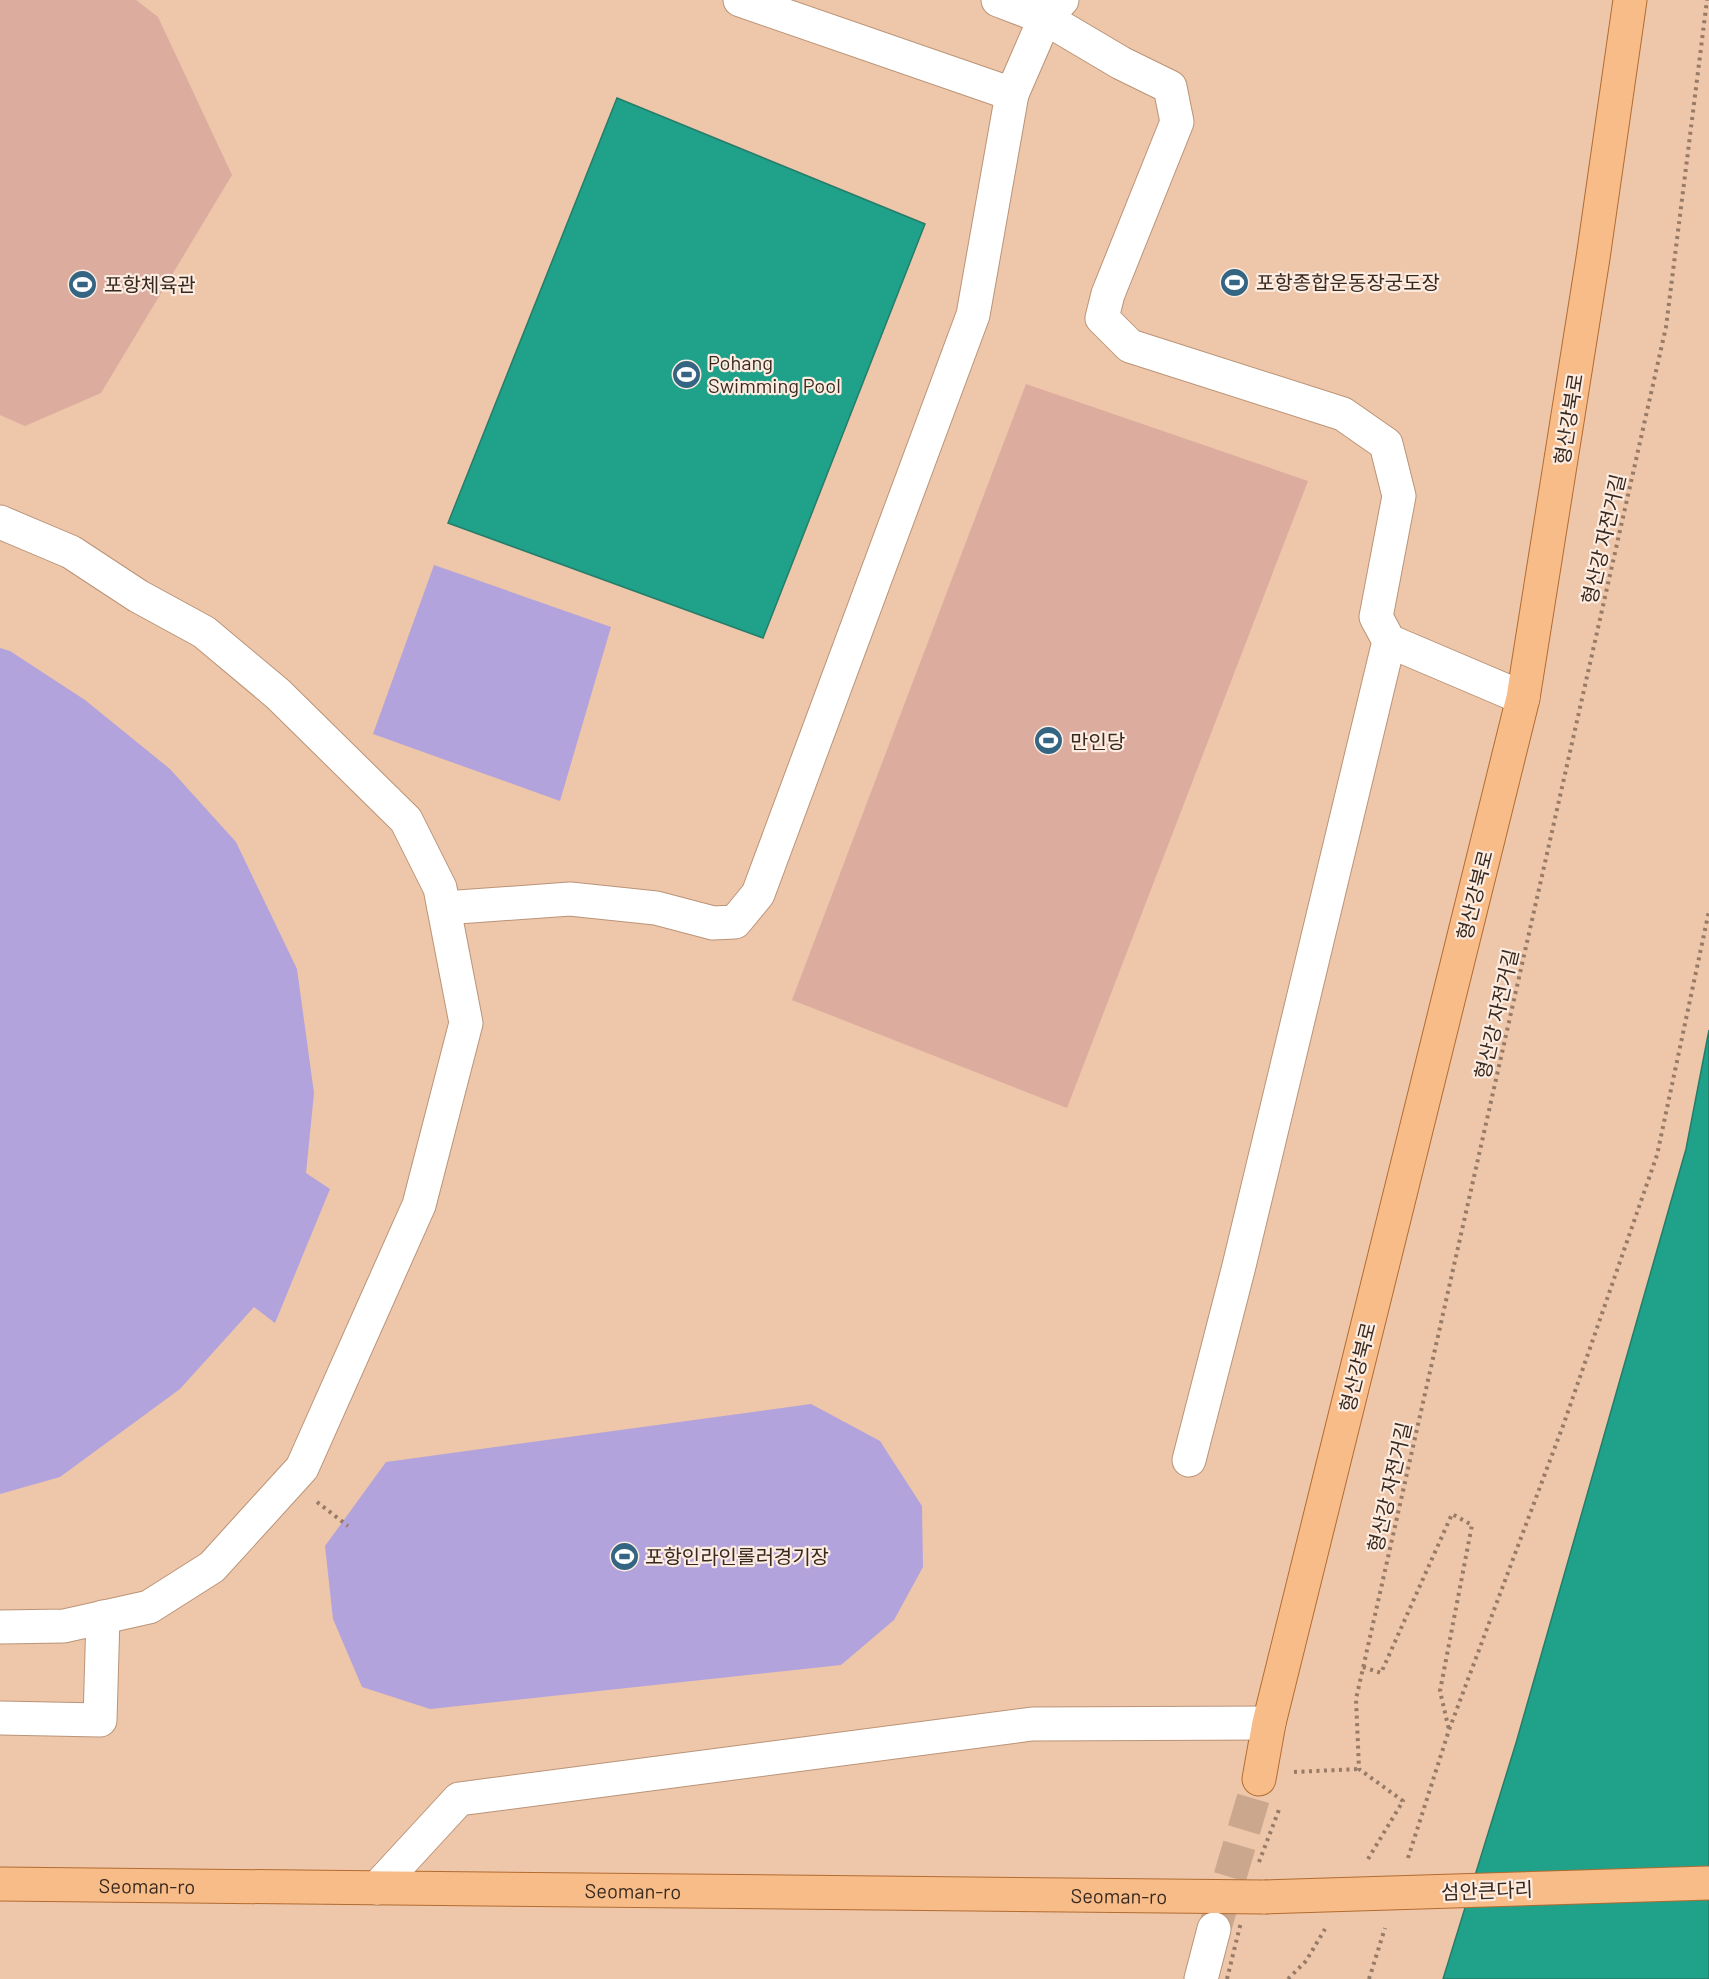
<svg xmlns="http://www.w3.org/2000/svg" width="1709" height="1979" viewBox="0 0 1709 1979" font-family="Barlow,'Noto Sans KR',sans-serif">
<style>
.green{fill:#b2a3dc}
.water{fill:#1fa18a;stroke:#267d6a;stroke-width:1.5}
.building{fill:#dcac9e}
.lines{fill:none;stroke-linecap:round;stroke-linejoin:round}
.minor-tunnel{stroke:#caa78d;stroke-width:33;stroke-dasharray:33 16;stroke-linecap:butt}
.minor-casing{stroke:#ba9478;stroke-width:35}
.major-casing{stroke:#b26c31;stroke-width:35}
.path{stroke:#977b67;stroke-width:4;stroke-dasharray:3 4.5;stroke-linecap:butt}
.minor{stroke:#fff;stroke-width:33}
.major{stroke:#f8bc89;stroke-width:33}
.major-bridge-casing{stroke:#b26c31;stroke-width:35;stroke-linecap:butt}
.path-bridge{stroke:#977b67;stroke-width:4;stroke-dasharray:3 4.5;stroke-linecap:butt}
.major-bridge{stroke:#f8bc89;stroke-width:33}
.labels{text-anchor:middle;dominant-baseline:central;stroke-width:4.5;stroke-linejoin:round;paint-order:stroke}
.poi-label{font-size:20px;fill:#38291e;stroke:#fdece1;text-anchor:start}
.street-label{font-size:20px;fill:#38291e;stroke:#fdece1}
</style>
<rect width="100%" height="100%" fill="#eec6a9"/>
<g class="green">
<polygon points="434,565 611,627 560,801 373,734"/>
<polygon points="0,648 10,651 85,700 170,769 236,842 297,969 314,1093 306,1173 330,1189 275,1323 254,1307 180,1389 60,1477 0,1494"/>
<polygon points="811,1404 880,1441 922,1506 923,1567 894,1620 841,1665 430,1709 362,1687 333,1619 325,1546 386,1462"/>
</g>
<g class="water">
<polygon points="617,98 925,224 763,638 448,523"/>
<polygon points="1709,1030 1709,1979 1443,1979 1516,1743 1686,1149"/>
</g>
<g class="building">
<polygon points="0,0 136,0 158,17 232,175 101,393 25,426 0,415"/>
<polygon points="1026,384 1308,481 1067,1108 792,1000"/>
</g>
<g class="lines">
<polyline class="minor-tunnel" points="1216,1924 1259,1779"/>
<defs>
<g id="minor">
<polyline points="740,0 1012,94"/>
<polyline points="998,0 1045,18 1121,63 1170,87 1177,122 1108,294 1102,318 1130,346 1343,414 1386,444 1399,496 1376,617 1389,641 1523,698"/>
<polyline points="0,522 71,552 138,596 204,632 278,694 406,820 440,888 466,1023 419,1205 302,1468 212,1567 149,1607 64,1626 0,1627"/>
<polyline points="444,908 570,899 656,908 713,923 735,922 758,894 973,315 1012,94 1045,18 1062,0"/>
<polyline points="1189,1460 1238,1270 1389,641"/>
<polyline points="0,1718 100,1720 103,1617"/>
<polyline points="377,1888 459,1799 1032,1724 1269,1723"/>
<polyline points="1201,1979 1214,1929"/>
</g>
<g id="major">
<polyline points="1259,1779 1269,1723 1523,698 1593,258 1630,0"/>
<path id="s1" d="M0,1884L1265,1897"/>
</g>
</defs>
<use href="#minor" class="minor-casing"/>
<use href="#major" class="major-casing"/>
<g class="path">
<polyline points="317,1502 348,1526"/>
<polyline points="1363,1667 1381,1673 1452,1514 1472,1525 1440,1691 1449,1730"/>
<polyline points="1294,1772 1359,1769"/>
<polyline points="1408,1858 1449,1730 1564,1423 1657,1155 1709,911"/>
<polyline points="1368,1859 1403,1801 1359,1769 1356,1699 1666,327 1707,0"/>
<polyline points="1259,1862 1280,1807"/>
<polyline points="1288,1979 1306,1961 1325,1929"/>
<polyline points="1369,1979 1385,1928"/>
</g>
<use href="#minor" class="minor"/>
<use href="#major" class="major"/>
<defs>
<polyline id="major-bridge" points="1265,1897 1709,1883"/>
</defs>
<use href="#major-bridge" class="major-bridge-casing"/>
<polyline class="path-bridge" points="1227,1979 1241,1922"/>
<use href="#major-bridge" class="major-bridge"/>
</g>
<defs>
<symbol id="stadium-disc" viewBox="-11 -11 22 22"><circle r="9.5" fill="#346683" stroke="#fdece1"/><path d="M0-5a6.5 5 0 1 0 0 10a6.5 5 0 1 0 0-10ZM-3.5-1.8h7v3.6h-7Z" fill="#fff"/></symbol>
</defs>
<g fill-rule="evenodd">
<use href="#stadium-disc" x="1218" y="266" width="33" height="33"/>
<use href="#stadium-disc" x="66" y="268" width="33" height="33"/>
<use href="#stadium-disc" x="670" y="358" width="33" height="33"/>
<use href="#stadium-disc" x="1032" y="724" width="33" height="33"/>
<use href="#stadium-disc" x="608" y="1540" width="33" height="33"/>
</g>
<g class="labels">
<g class="poi-label">
<text x="1256" y="282">포항종합운동장궁도장</text>
<text x="104" y="284">포항체육관</text>
<text x="708" y="362">Pohang<tspan x="708" dy="23">Swimming Pool</tspan></text>
<text x="1070" y="741">만인당</text>
<text x="645" y="1556">포항인라인롤러경기장</text>
</g>
<g class="street-label">
<text transform="translate(1568 419) rotate(-81)">형산강북로</text>
<text transform="translate(1603 539) rotate(-77)">형산강 자전거길</text>
<text transform="translate(1474 895) rotate(-76)">형산강북로</text>
<text transform="translate(1496 1014) rotate(-77)">형산강 자전거길</text>
<text transform="translate(1357 1367) rotate(-76)">형산강북로</text>
<text transform="translate(1389 1487) rotate(-77)">형산강 자전거길</text>
<text stroke="none"><textPath href="#s1" startOffset="147">Seoman-ro</textPath></text>
<text transform="translate(1487 1890) rotate(-2)">섬안큰다리</text>
<text stroke="none"><textPath href="#s1" startOffset="633">Seoman-ro</textPath></text>
<text stroke="none"><textPath href="#s1" startOffset="1119">Seoman-ro</textPath></text>
</g>
</g>
</svg>
